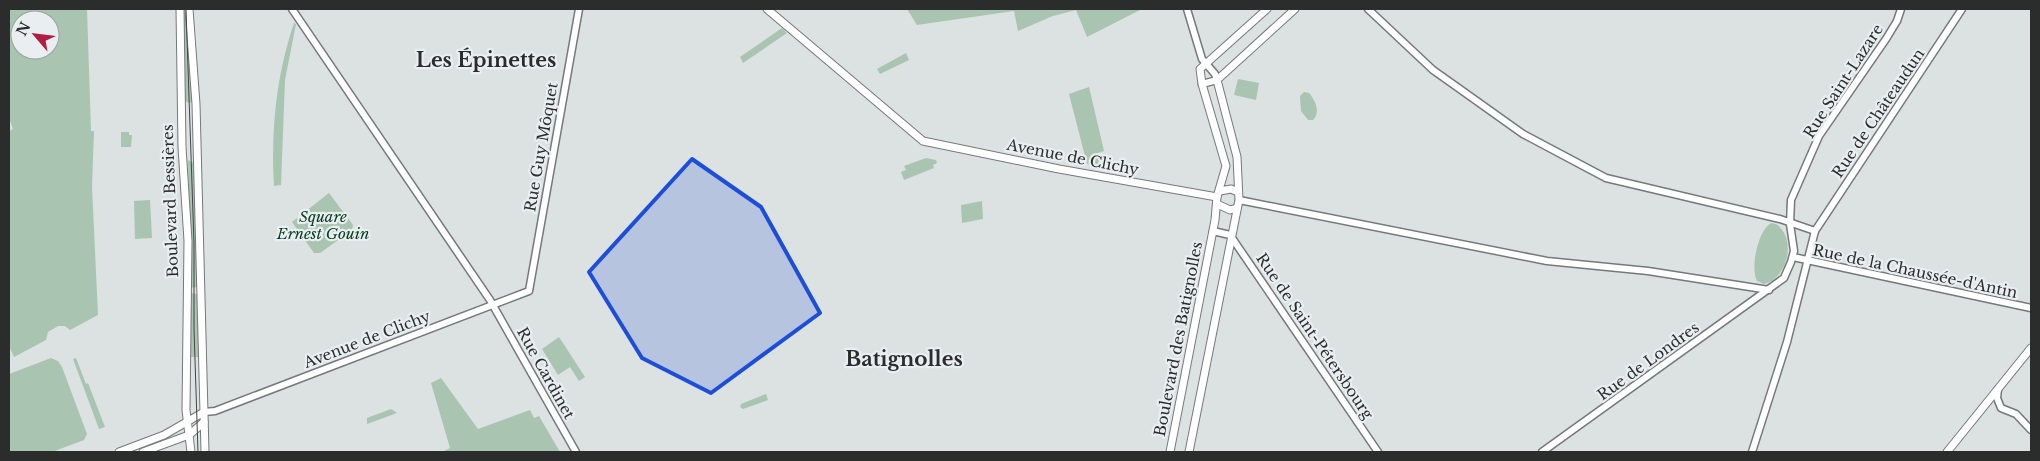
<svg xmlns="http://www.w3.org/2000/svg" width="2040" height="461" viewBox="0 0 2040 461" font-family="'Libre Baskerville',serif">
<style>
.green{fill:#a9c5b1;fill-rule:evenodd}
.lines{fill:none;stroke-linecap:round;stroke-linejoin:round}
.secondary-casing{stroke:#74797a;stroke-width:9}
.primary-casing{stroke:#74797a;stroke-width:9}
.secondary{stroke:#fff;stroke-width:6}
.primary{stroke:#fff;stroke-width:7}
.tram{stroke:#434545;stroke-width:1}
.marked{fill:#1d4ed8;fill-opacity:0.2;stroke:#1d4ed8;stroke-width:4;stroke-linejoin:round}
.labels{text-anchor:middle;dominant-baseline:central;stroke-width:4.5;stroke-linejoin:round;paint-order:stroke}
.street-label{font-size:15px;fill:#2b2d2d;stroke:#e9eef0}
.park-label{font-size:15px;font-style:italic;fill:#043c1e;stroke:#e9eef0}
.district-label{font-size:20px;font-weight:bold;fill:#2b2d2d;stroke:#e9eef0}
</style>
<rect width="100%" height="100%" fill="#dce1e2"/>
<g class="green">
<path d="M9,9H87L91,131H94L92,187L98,315L70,330L65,326H58L48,332L46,340L14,357L9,346V131L13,129L9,118ZM20,20H50V50H20Z"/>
<polygon points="182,9 188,9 193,100 190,103 184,101"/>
<polygon points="907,9 1142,9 1087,37 1076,10 1053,16 1018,31 1014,11 917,25"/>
<path d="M294,23L296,24L285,80L281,185L274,186C271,129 276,77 294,23Z"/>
<polygon points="782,28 787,33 743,63 740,57"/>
<polygon points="906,53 909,60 880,74 877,69"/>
<polygon points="1238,79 1259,83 1256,100 1234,95"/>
<polygon points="1089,87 1104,151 1098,153 1101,167 1087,164 1069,94"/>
<path d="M1304,92L1309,93C1315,100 1321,112 1313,120H1308L1301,111L1300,96Z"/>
<polygon points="121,132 129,132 129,135 132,135 131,147 121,147"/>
<polygon points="926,158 936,160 937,163 933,165 934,168 904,180 901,172 906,170 904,166"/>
<polygon points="188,160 194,163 197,287 190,288"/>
<polygon points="329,193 353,225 352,230 320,253 314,253 292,222"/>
<polygon points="150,200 152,238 135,239 134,201"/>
<polygon points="982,201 983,219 962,223 961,205"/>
<path d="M1771,223L1776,224C1797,238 1788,278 1764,284L1757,281C1750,268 1758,230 1771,223Z"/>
<polygon points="190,293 197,294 199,357 188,357"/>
<polygon points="559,337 585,377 579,381 570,367 558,375 542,349"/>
<polygon points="51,358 58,361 62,367 87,434 84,440 52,452 9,452 9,374"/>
<polygon points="76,358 86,384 88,383 105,427 99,429 73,359"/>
<polygon points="441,378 478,429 530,410 534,418 539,416 560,452 442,452 450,448 431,383"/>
<polygon points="766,394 768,400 743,409 740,407 741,404"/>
<polygon points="391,409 397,413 367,424 367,418"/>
</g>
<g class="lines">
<defs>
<g id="secondary">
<polyline points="292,9 490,300 576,452"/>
<polyline points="1187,9 1202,59 1215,74 1217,80 1202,84"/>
<polyline points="1368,9 1433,70 1457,87 1523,134 1606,178 1780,219 1815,231"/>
<polyline points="1239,200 1547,261 1648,271 1769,290"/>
<polyline points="1213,231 1230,235 1378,452"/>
<polyline points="1793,257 2031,308"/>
<polyline points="1998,389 1997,398 2001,408 2016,414 2031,430"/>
<polyline points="204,412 215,411 529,291 579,9"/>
<polyline points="1542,452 1784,278 1791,262 1794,251 1790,224 1791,200 1819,136 1886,39 1897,21 1901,9"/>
<polyline points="1752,452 1787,342 1815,231 1962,9"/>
</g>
<g id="primary">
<polyline points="180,9 182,147 188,241 186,410 191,452"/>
<polyline points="189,9 196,104 205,452"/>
<polyline points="767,9 923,141 1059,169 1217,197"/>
<polyline points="1220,191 1231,189 1238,192"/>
<polyline points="1217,204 1230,210 1237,208"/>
<polyline points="119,452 164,435 204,412"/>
<polyline points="143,452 189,435 204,422"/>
<polyline points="1170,452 1215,220 1217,197 1226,166 1202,84 1200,69 1267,9"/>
<polyline points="1189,452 1239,200 1237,157 1217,80 1295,9"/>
<polyline points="1947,452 2031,348"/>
</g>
</defs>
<use href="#secondary" class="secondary-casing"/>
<use href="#primary" class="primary-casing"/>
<use href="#secondary" class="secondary"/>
<use href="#primary" class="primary"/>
<polyline class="tram" points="186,9 194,243 194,329 198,452"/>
</g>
<path class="marked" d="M692,159L761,207L820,313L711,393L642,358L589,272Z"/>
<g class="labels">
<g class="street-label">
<text transform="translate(1843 81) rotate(-57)">Rue Saint-Lazare</text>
<text transform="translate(1878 113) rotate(-56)">Rue de Châteaudun</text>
<text transform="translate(541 147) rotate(-80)">Rue Guy Môquet</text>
<text transform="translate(1073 157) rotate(11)">Avenue de Clichy</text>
<text transform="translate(170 201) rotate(-92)">Boulevard Bessières</text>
<text transform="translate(1915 271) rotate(12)">Rue de la Chaussée-d'Antin</text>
<text transform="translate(1315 336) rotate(56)">Rue de Saint-Pétersbourg</text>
<text transform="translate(367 339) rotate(-21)">Avenue de Clichy</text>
<text transform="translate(1178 339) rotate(-79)">Boulevard des Batignolles</text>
<text transform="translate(1648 361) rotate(-36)">Rue de Londres</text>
<text transform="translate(546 373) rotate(61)">Rue Cardinet</text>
</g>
<g class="park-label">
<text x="323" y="216">Square<tspan x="323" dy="17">Ernest Gouin</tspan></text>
</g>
<g class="district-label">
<text x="486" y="60">Les Épinettes</text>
<text x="904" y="359">Batignolles</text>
</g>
</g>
<rect width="2040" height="461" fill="none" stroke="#2b2d2d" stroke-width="20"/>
<g transform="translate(35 35) rotate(298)"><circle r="24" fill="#e9eef0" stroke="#9da1a2"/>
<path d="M0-4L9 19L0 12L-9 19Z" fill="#b11e41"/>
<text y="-8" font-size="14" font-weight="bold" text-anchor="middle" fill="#2b2d2d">N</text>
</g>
</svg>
